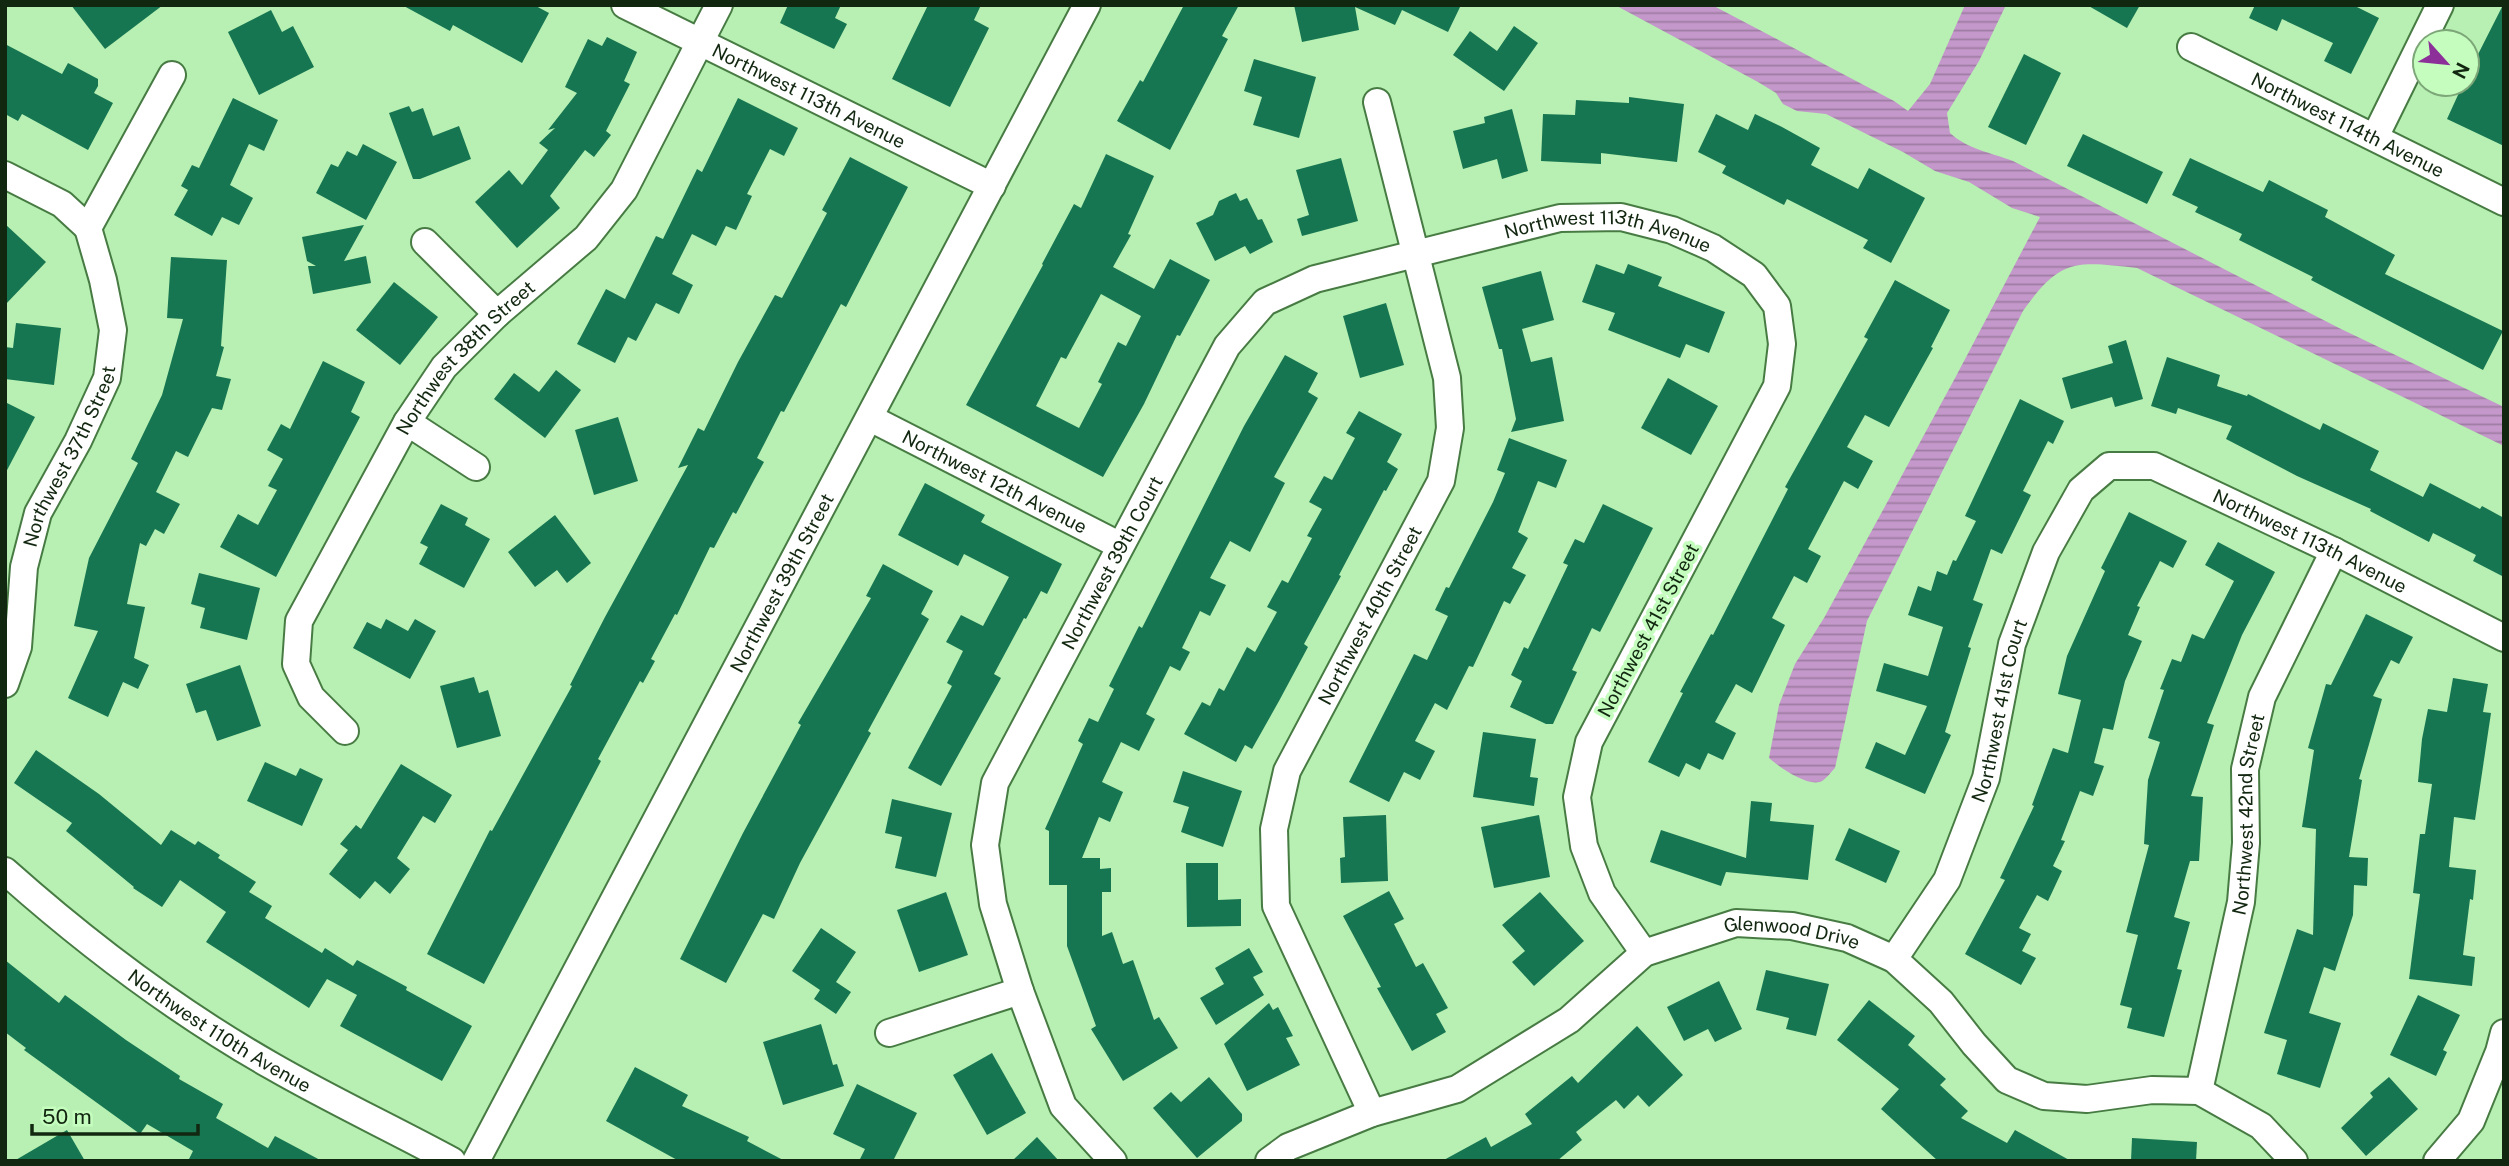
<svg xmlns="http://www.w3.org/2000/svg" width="2509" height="1166" viewBox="0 0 2509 1166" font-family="'Public Sans',sans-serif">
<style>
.water{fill:url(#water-rules)}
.building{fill:#177652;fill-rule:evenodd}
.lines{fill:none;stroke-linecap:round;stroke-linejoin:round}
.minor-casing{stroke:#477b43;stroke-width:30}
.minor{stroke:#fff;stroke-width:26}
.labels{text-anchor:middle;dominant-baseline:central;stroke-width:7;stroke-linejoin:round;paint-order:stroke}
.street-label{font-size:19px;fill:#122710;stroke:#c4fdbe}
</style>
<defs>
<pattern id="water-rules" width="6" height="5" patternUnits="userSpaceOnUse" patternTransform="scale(1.75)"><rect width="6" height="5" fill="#c498ca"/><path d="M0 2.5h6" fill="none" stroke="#9e7ca3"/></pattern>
</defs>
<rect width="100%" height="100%" fill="#b7f0b2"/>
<path class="water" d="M1615,5H1712L1894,101L1908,111L1930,84L1965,5H2006L1979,61L1947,113L1950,133C1967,149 1992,153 2013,161L2339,328L2504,407V446L2137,268C2076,261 2060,258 2023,311L1867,621L1835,768C1831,772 1827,778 1822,781C1809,788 1779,767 1769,758L1779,705L1795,664L1824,618L1954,380L2040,217L2012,208L1969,182L1935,171L1903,152L1826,114L1797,111L1783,104L1776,93L1758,82Z"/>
<g class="building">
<polygon points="71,5 163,5 105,49"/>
<polygon points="402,5 534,5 549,13 522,63 453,25 450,31"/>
<polygon points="788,5 841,5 835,18 847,24 834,49 780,23"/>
<polygon points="928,5 981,5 974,20 989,28 950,107 892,79"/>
<polygon points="1184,5 1239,5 1222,36 1228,39 1170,150 1117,121 1140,80 1143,82"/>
<polygon points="1294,5 1461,5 1448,32 1402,10 1395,25 1355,7 1359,30 1302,42"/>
<polygon points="2087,5 2140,5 2127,28"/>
<polygon points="2255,5 2353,5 2379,18 2351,74 2324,61 2333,43 2282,19 2277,31 2249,18"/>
<polygon points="2503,5 2504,5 2504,146 2447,119 2463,84 2467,84 2467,76"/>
<polygon points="271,10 282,32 293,26 314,67 259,95 228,32"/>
<polygon points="1514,26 1538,43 1504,91 1453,55 1470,31 1497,51"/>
<polygon points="607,37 637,52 624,81 630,84 606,131 611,135 594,157 585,150 550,196 560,208 517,248 475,202 509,170 522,185 548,150 539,143 555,128 548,130 577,93 565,87 588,39 602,46"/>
<polygon points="5,44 62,74 68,63 98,79 98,86 94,93 113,103 88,150 22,114 18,121 5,114"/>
<polygon points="2024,54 2061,73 2026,145 1988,127"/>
<polygon points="1254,59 1316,77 1299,138 1253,125 1262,97 1244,91"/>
<polygon points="1629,97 1684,104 1677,162 1601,153 1601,164 1541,161 1543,114 1575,115 1576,100 1629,103"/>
<polygon points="233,98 278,120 264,151 249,144 230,185 253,198 239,225 222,217 212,236 174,215 188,190 181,186 192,165 199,168"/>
<polygon points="738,98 798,128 784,156 770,149 747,194 752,196 736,230 726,226 716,246 692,234 672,274 693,285 679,314 656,303 636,341 628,337 615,363 577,344 606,289 625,299 656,236 663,239 697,169 702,172"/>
<polygon points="409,106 412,112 423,108 433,136 459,126 471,159 420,179 413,179 389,113"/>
<polygon points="1512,109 1528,171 1502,179 1497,159 1463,169 1453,131 1485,123 1484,117"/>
<polygon points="1716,114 1748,130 1755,114 1782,127 1820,148 1811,165 1858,189 1869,168 1925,198 1891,263 1863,248 1868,240 1787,199 1784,205 1722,173 1726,166 1698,152"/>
<polygon points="2083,134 2163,172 2147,204 2067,166"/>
<polygon points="363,144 397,162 366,220 316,193 331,164 338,167 347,151 357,156"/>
<path d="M1106,154L1154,176L1128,234L1131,235L1113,267L1154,289L1170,259L1210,280L1180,336L1177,335L1144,404L1103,477L966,405L1043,265L1042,264L1074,204L1081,208ZM1101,294L1141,316L1126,346L1118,342L1098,382L1102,384L1079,428L1036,406L1061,357L1066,359Z"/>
<polygon points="850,157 908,187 846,307 841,304 784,412 781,411 757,458 764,462 754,480 736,514 733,512 714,548 710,547 677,615 675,614 651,659 655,661 643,683 640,681 598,759 601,761 484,984 427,954 490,830 492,831 572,686 570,685 605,617 688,465 678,468 698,428 704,431 738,362 775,295 782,298 827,213 822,210"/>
<polygon points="1341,158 1358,221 1302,236 1297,219 1309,215 1296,170"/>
<polygon points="2190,158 2263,192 2269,180 2328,210 2325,217 2395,255 2385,274 2503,331 2483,370 2311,280 2313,277 2239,240 2242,234 2195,212 2198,207 2172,195"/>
<polygon points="1236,193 1240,201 1247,198 1258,220 1262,219 1273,242 1250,254 1245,246 1215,261 1196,223 1213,215 1219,201"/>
<polygon points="5,224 46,262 5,305"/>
<polygon points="364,225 344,261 366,256 371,283 313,294 308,266 316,266 307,261 302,237"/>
<polygon points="171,257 227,260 221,346 224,347 216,376 231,379 222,410 212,408 188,457 176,451 156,492 180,504 164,534 155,529 146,546 140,543 127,604 145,607 134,658 149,665 138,689 123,682 108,717 68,698 98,631 74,626 89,558 138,463 131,459 162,395 183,319 167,318"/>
<polygon points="1596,264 1624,274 1628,264 1662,277 1658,286 1725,312 1709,353 1686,344 1680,358 1608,330 1615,313 1582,302"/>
<polygon points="1541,271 1554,320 1522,329 1531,362 1552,357 1564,421 1511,432 1516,419 1502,349 1499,349 1482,287"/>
<polygon points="1895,280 1950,310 1931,347 1933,348 1889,427 1865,415 1847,447 1873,461 1858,489 1844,481 1808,549 1821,556 1807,583 1794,576 1772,618 1785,625 1752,693 1736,684 1715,722 1736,733 1723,760 1708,753 1700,770 1686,763 1679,777 1648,762 1683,693 1680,692 1711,634 1713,635 1788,489 1785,487 1868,339 1864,337"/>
<polygon points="394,282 438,317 400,365 356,330"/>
<polygon points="1386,303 1404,365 1360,378 1343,316"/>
<polygon points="16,323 61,328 54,385 5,379 5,347 13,348"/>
<polygon points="2126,340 2143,399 2115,407 2112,397 2071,409 2062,378 2113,363 2108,346"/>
<polygon points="1285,355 1318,373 1308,392 1318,398 1274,477 1285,483 1250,552 1230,541 1210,578 1226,585 1210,616 1200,611 1182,648 1190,652 1180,671 1170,666 1146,714 1155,719 1139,751 1121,742 1102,782 1123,792 1110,822 1099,817 1082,858 1100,858 1100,869 1111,868 1111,892 1102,892 1102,936 1112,932 1123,964 1133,960 1154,1020 1159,1017 1178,1048 1123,1081 1091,1029 1096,1026 1067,946 1067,885 1049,885 1049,831 1045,829 1083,744 1078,741 1089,718 1098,722 1114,689 1109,686 1139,626 1142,628 1244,426"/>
<polygon points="2167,357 2220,375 2217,386 2247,396 2248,394 2320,430 2323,423 2379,451 2370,470 2423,497 2430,483 2480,509 2482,506 2504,518 2504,577 2473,561 2476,555 2433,533 2429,542 2370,511 2371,509 2297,476 2226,439 2232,426 2178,408 2176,414 2151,406"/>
<polygon points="323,361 365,382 351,412 360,417 276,577 220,547 238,514 258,525 277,490 268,486 283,459 267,450 281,424 290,429"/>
<polygon points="556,370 581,390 545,438 494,399 514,373 539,392"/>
<polygon points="1668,378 1718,406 1691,455 1641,428"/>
<polygon points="2020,399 2064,421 2053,444 2048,441 2023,491 2031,495 2002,554 1991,549 1973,600 1983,604 1968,647 1971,648 1945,732 1951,735 1925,794 1865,768 1876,742 1905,755 1927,706 1876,691 1884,663 1928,676 1943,627 1908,615 1918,586 1931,591 1937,571 1947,575 1953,560 1956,561 1976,521 1965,516"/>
<polygon points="5,402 35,417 5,474"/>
<polygon points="1359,411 1402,434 1387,462 1398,469 1386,491 1384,490 1339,575 1341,576 1304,644 1308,647 1279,701 1252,749 1245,745 1236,762 1184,734 1202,702 1210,706 1219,688 1224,691 1247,647 1255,652 1277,612 1267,607 1282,580 1288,583 1312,538 1307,536 1322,509 1309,502 1324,476 1332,480 1355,438 1346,433"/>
<polygon points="618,417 638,481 594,495 575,430"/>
<polygon points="1509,438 1567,460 1556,488 1538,481 1518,532 1528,538 1512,568 1526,575 1510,604 1504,601 1473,667 1469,666 1447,710 1435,703 1415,741 1435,751 1420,780 1404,772 1389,802 1349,782 1414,654 1427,660 1448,616 1435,610 1446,587 1449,588 1493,502 1505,473 1497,470"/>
<polygon points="925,483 985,515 981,522 1062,564 1047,594 1041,591 1026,619 1024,618 994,674 1001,678 941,786 908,768 952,686 947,683 963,651 946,642 961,615 983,626 1009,577 964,554 958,566 898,535"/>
<polygon points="441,504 468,518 465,525 490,539 464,588 419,564 428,547 420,543"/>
<polygon points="1603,504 1653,528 1600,632 1592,628 1572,670 1577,672 1553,724 1546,724 1510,707 1522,681 1511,675 1524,647 1528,649 1568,565 1563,563 1575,539 1584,543"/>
<polygon points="2129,512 2187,541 2173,568 2160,561 2137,606 2140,607 2128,635 2142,641 2125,681 2113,730 2103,728 2094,763 2104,766 2093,796 2080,791 2061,840 2065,841 2053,866 2062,871 2048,901 2037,895 2019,928 2031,934 2022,951 2036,958 2021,985 1965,954 2005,880 2000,878 2034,806 2032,805 2053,748 2068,753 2081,700 2058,694 2067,656 2105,571 2101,568"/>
<polygon points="555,515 591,563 567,583 557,570 535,587 508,552"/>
<polygon points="2218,542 2275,572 2242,635 2207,723 2214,725 2191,796 2203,797 2199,861 2190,861 2174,917 2190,922 2177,969 2182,970 2164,1037 2127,1028 2132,1008 2120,1005 2138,935 2126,932 2149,845 2144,844 2148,780 2160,742 2148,738 2164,690 2160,689 2172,659 2181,662 2192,634 2204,639 2234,581 2205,565"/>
<polygon points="883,564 933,591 921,614 929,619 868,731 871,733 800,863 774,919 763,914 726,983 680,959 743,833 801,725 798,723 871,598 866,596"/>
<polygon points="199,573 260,588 247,640 200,628 205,608 191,604"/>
<polygon points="2366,614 2413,637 2399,664 2391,660 2373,696 2382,699 2359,779 2362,780 2349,857 2368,858 2367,886 2354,885 2353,915 2335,971 2324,967 2309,1013 2341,1023 2320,1088 2277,1074 2287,1040 2264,1033 2297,929 2313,935 2316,829 2302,827 2314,750 2308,748 2326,684 2331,685"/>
<polygon points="386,619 408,631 415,619 436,631 410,679 353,648 367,622 381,629"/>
<polygon points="240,665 261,726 217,741 206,710 196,713 186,684"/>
<polygon points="474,677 479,693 488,690 501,736 457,748 440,686"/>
<polygon points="2453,678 2488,684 2483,712 2491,713 2475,820 2454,817 2449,867 2476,870 2473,900 2470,899 2463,955 2475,957 2472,986 2409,979 2420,894 2413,893 2420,834 2425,834 2432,784 2418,782 2422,739 2428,709 2447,712"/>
<polygon points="1483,732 1536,739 1530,777 1538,778 1534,806 1473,797"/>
<polygon points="36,750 99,794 161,845 171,830 195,845 198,841 220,855 218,858 256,882 249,892 272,906 265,918 322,953 325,948 353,966 357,960 407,987 406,990 472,1026 442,1081 340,1026 357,995 327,979 309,1008 206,942 226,912 180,880 162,907 133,888 134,887 66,831 72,823 14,783"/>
<polygon points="265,762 296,776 300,768 323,779 302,826 247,801"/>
<polygon points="401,764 452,795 435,823 423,816 397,858 410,869 390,894 375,881 360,899 329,874 348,850 340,844 356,825 361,829"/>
<polygon points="1183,771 1242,791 1223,847 1181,832 1189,807 1173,802"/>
<polygon points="892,799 952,813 936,877 895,868 902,837 885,833"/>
<polygon points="1751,801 1772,803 1770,821 1814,825 1808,880 1726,872 1721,886 1650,862 1661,830 1746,858"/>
<polygon points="1386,815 1388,881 1341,883 1340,858 1345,857 1343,817"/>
<polygon points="1539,815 1550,877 1494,888 1481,827"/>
<polygon points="1849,828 1900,851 1886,883 1835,860"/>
<polygon points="1186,863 1218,863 1218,900 1241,899 1241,926 1187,927"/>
<polygon points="1389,891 1404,919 1394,924 1416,967 1423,963 1448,1008 1436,1014 1446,1032 1412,1051 1377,988 1381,987 1343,916"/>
<polygon points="946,892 968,955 919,972 897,910"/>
<polygon points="1540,892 1584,941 1534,986 1512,962 1525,951 1502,925"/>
<polygon points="821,928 856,952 836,982 851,992 836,1014 814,999 820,990 792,971"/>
<polygon points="1249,948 1263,972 1253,977 1264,995 1216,1025 1200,998 1224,984 1215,968"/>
<polygon points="5,960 59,1003 65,995 126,1040 180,1076 179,1079 223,1104 216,1118 268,1148 275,1136 322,1161 188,1161 193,1151 147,1124 140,1134 24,1050 26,1048 5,1032"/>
<polygon points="1766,970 1829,984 1816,1036 1786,1029 1789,1018 1756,1010"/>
<polygon points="1719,981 1742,1029 1715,1042 1708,1029 1684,1041 1667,1007"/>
<polygon points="2418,995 2460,1015 2443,1050 2447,1052 2436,1076 2390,1055"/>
<polygon points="1869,1000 1915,1036 1908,1045 1946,1079 1940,1085 1968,1111 1961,1118 2007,1143 2015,1130 2071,1161 1938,1161 1881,1109 1899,1089 1837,1040"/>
<polygon points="1269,1003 1273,1010 1278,1007 1293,1036 1286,1038 1300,1065 1247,1091 1224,1044"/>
<polygon points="821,1024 833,1065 837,1064 844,1086 783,1105 763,1042"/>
<polygon points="1637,1026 1683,1075 1649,1107 1638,1095 1624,1109 1616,1100 1576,1132 1582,1140 1557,1161 1442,1161 1486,1137 1491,1147 1532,1124 1525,1114 1572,1076 1578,1083"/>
<polygon points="992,1053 1026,1113 987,1135 953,1075"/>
<polygon points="635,1067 688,1095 682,1106 749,1137 747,1141 785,1161 679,1161 606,1121"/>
<polygon points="1209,1077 1242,1114 1242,1121 1197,1158 1153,1108 1171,1092 1181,1102"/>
<polygon points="2389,1077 2418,1109 2366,1156 2341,1128 2373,1097 2370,1093"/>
<polygon points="857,1084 917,1113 893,1161 859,1161 865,1149 833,1134"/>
<polygon points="67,1130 85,1161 14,1161"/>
<polygon points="1037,1137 1059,1161 1012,1161"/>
<polygon points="2132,1138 2197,1142 2196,1161 2131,1161"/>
</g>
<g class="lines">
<defs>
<g id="minor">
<path id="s1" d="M625,5L992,186"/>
<path id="s2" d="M2191,47L2504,202"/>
<polyline points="2375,137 2440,5"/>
<polyline points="5,175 62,204 88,228"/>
<polyline points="88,228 172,75"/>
<polyline points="425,242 497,314"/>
<path id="s3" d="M870,418L1119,545"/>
<polyline points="407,422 476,467"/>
<path id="s4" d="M5,684L18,647L24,567L38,513L78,441L107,378L113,330L103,280L88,228"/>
<path id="s5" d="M345,731L311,697L296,664L299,621L407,422L444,367L497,314L586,238L624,190L719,5"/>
<path id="s6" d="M5,871C87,944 177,1012 272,1066C331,1100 393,1129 452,1161"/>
<path id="s7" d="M1894,959L1947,880L1986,778L2012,644L2046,552L2081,490L2109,466H2154L2334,551L2504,638"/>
<polyline points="889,1033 1020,991"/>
<path id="s8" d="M2199,1091L2241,902L2246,843L2245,769L2262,697L2334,551"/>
<path id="s9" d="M1372,1113L1276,906L1274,829L1287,771L1441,481L1450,428L1447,378L1377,102"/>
<path id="s10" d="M476,1161L1087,5"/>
<path id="s11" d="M1113,1161L1063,1106L1020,991L993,904L985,845L995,783L1227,346L1265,302L1315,279L1560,218L1621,217L1672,230L1713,248L1754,275L1777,306L1782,344L1777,386L1589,742L1577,797L1584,846L1602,893L1644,953"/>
<path id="s12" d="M1269,1161L1288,1147L1372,1113L1457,1089L1569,1020L1644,953L1736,923L1792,926L1847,938L1894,959L1941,1002L1974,1044L2007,1080L2044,1096L2087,1099L2152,1090L2199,1091L2261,1126L2294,1161"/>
<polyline points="2437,1161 2471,1121 2499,1052 2504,1033"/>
</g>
</defs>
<use href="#minor" class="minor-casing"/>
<use href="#minor" class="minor"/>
</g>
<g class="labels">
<g class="street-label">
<text stroke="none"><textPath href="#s1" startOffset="205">Northwest 113th Avenue</textPath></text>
<text stroke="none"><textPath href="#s2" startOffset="175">Northwest 114th Avenue</textPath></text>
<text stroke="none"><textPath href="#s11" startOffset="1320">Northwest 113th Avenue</textPath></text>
<text stroke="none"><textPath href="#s5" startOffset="441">Northwest 38th Street</textPath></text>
<text stroke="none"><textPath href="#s4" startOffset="240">Northwest 37th Street</textPath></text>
<text stroke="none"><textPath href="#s3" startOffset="140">Northwest 12th Avenue</textPath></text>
<text stroke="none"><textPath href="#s7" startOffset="765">Northwest 113th Avenue</textPath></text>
<text stroke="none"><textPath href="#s11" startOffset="660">Northwest 39th Court</textPath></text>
<text stroke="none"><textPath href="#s10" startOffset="654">Northwest 39th Street</textPath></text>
<text stroke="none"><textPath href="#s9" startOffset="541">Northwest 40th Street</textPath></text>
<text transform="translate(1648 630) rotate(-62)">Northwest 41st Street</text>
<text stroke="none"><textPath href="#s7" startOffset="273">Northwest 41st Court</textPath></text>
<text stroke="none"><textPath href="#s8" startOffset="282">Northwest 42nd Street</textPath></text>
<text stroke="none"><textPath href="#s12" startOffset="588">Glenwood Drive</textPath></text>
<text stroke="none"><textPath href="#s6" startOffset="268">Northwest 110th Avenue</textPath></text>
</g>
</g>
<rect width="2509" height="1166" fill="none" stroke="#122710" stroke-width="14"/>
<g transform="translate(2446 63) rotate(117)"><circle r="33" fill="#c4fdbe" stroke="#7da778" stroke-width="2"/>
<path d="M0-5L12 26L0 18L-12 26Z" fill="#8c2f99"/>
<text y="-10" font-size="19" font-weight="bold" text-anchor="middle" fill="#122710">N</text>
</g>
<path d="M32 1124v10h166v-10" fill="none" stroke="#122710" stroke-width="3.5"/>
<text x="42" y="1124" font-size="21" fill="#122710" stroke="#c4fdbe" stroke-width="5" paint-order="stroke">50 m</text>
</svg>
